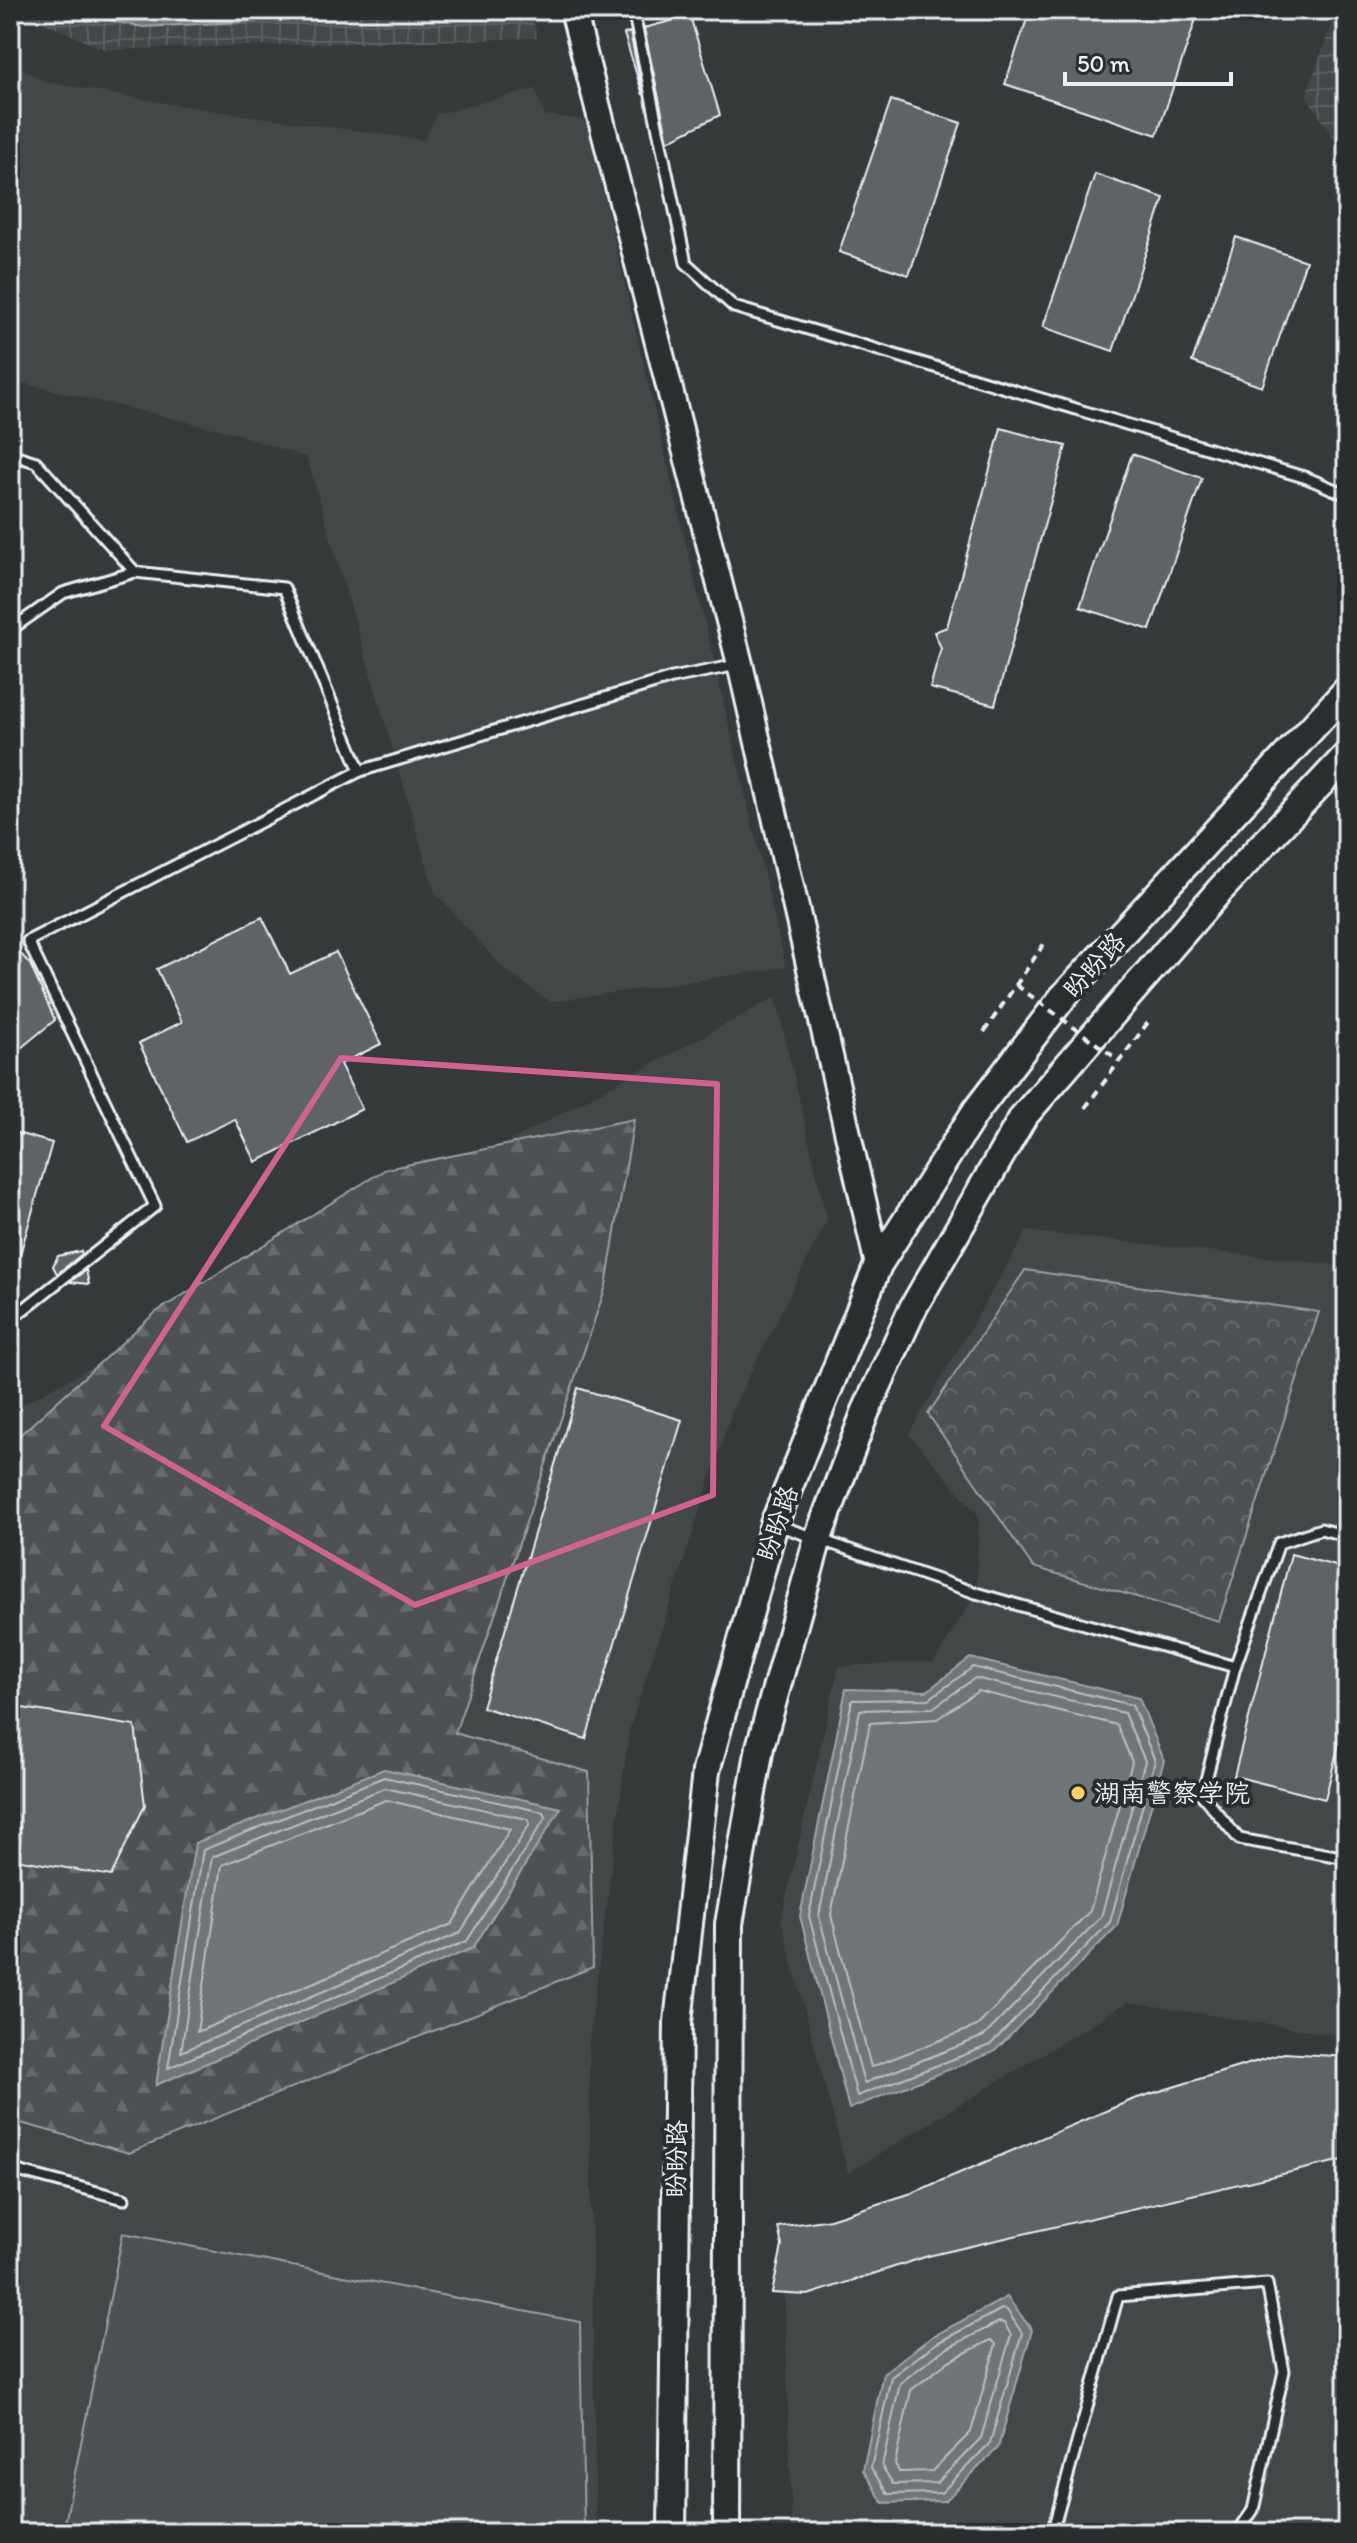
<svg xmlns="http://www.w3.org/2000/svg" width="1357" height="2543" viewBox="0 0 1357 2543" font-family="Itim,'LXGW WenKai TC',sans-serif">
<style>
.built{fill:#424647}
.industrial{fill:url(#industrial-grid)}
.forest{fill:url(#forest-firs);stroke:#9aa1a5;stroke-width:2}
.park{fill:url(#park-crowns);stroke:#9aa1a5;stroke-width:2}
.pitch{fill:#4d5152;stroke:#9aa1a5;stroke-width:2}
.water{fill:#707579;stroke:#a0a7ac;stroke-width:2}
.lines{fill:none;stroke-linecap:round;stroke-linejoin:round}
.shore{stroke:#b8bfc5;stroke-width:2}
.building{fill:#5f6365;stroke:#e8f1f8;stroke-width:2}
.service-casing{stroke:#e8f1f8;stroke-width:15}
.secondary-casing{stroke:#e8f1f8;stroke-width:30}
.primary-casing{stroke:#e8f1f8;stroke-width:32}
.path{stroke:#e8f1f8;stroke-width:4;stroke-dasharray:8 6;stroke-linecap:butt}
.service{stroke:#2a2d2e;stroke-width:9}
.secondary{stroke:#2a2d2e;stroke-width:24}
.primary{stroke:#2a2d2e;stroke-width:26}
.path-bridge{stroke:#e8f1f8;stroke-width:4;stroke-dasharray:8 6;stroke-linecap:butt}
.marked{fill:none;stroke:#cf6492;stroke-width:6;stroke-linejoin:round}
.poi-dot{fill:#ffd166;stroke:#2a2d2e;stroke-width:3}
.labels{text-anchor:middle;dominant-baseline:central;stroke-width:8;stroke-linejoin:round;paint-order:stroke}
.street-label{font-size:26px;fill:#e8f1f8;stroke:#2a2d2e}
.poi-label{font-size:26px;fill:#e8f1f8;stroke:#2a2d2e;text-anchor:start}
</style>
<defs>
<pattern id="industrial-grid" width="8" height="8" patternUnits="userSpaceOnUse" patternTransform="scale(2)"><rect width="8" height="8" fill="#424647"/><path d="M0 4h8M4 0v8" fill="none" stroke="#5d6162"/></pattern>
<pattern id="forest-firs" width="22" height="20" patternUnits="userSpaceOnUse" patternTransform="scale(2)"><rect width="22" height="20" fill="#4d5152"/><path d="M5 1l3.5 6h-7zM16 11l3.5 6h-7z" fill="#676a6c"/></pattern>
<pattern id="park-crowns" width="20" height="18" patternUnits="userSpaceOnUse" patternTransform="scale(2)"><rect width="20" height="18" fill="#4d5152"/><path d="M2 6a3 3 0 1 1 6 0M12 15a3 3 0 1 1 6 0" fill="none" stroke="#676a6c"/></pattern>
</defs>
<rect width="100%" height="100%" fill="#35393a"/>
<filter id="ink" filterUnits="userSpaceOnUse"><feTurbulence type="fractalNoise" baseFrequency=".0125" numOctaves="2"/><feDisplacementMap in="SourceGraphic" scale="16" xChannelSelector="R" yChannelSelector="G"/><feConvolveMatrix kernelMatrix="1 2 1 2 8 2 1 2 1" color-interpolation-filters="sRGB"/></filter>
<g filter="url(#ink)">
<g class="built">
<polygon points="10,62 46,82 182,106 424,140 437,114 535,89 545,115 586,120 786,967 551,1002 506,971 435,893 307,458 234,433 10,380"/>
<polygon points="776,997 827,1220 733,1408 629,1731 589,2042 596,2533 10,2533 10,1411"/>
<polygon points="1027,1231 1347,1266 1347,2037 1128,2002 848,2173 781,1920 839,1666 934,1662 976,1593 979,1516 909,1434"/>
<polygon points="1347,2147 1347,2533 792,2533 784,2283"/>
</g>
<g class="industrial">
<polygon points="15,10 531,10 537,38 105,50"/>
<polygon points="1337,10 1347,10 1347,160 1306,95"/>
</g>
<polygon class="forest" points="634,1119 606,1286 455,1733 589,1772 593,1967 129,2153 10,2120 10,1444 156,1312 386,1169"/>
<polygon class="park" points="1025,1270 1319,1312 1219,1621 1033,1567 928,1414"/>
<polygon class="pitch" points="123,2233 580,2322 584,2533 63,2533"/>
<g class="water">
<polygon points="58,10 260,10 257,21 143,27"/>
<polygon points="970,1658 1139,1698 1164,1760 1117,1926 994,2052 849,2109 800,1916 846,1689 927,1691"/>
<polygon points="384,1769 561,1808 473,1948 156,2085 195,1843"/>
<polygon points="1007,2297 1032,2330 998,2448 945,2501 883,2503 863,2470 883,2373 933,2336"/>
</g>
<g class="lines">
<g class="shore">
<polyline points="99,10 143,19 248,13 252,10"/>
<polygon points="973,1667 1132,1705 1155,1761 1110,1922 990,2045 857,2096 809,1916 852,1700 929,1699"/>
<polygon points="975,1678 1124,1713 1145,1761 1101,1917 984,2036 864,2083 819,1916 860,1710 933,1708"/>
<polygon points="978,1691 1117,1725 1132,1762 1090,1911 977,2026 871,2067 831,1915 870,1723 937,1719"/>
<polygon points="384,1777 543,1812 546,1817 467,1941 168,2068 203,1850"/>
<polygon points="385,1788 527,1819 530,1824 460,1933 181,2052 212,1857"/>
<polygon points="386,1800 510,1829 452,1924 197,2032 222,1865"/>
<polygon points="1002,2309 1007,2310 1022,2333 990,2443 941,2493 888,2494 871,2468 891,2377 937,2343"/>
<polygon points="999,2322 1004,2323 1011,2335 981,2438 937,2483 893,2484 882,2466 900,2383 942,2351"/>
<polygon points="991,2340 996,2344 971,2432 932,2471 899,2472 895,2463 911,2390 949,2361"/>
</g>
</g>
<g class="building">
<polygon points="1030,10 1199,10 1157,135 1005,84"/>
<polygon points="690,16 720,115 668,141 644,28"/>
<polygon points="630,32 643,95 624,34"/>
<polygon points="891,100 961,123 909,275 839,252"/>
<polygon points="1095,174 1164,198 1113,351 1043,327"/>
<polygon points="1236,237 1306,261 1262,387 1192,362"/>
<polygon points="1001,428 1066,446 995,705 930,688 941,648 934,632 947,627"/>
<polygon points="1132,454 1202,478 1150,630 1080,607"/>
<polygon points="262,917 290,974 336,952 381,1044 340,1064 362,1109 256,1162 235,1119 187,1142 139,1043 182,1022 157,969"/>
<polygon points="10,942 30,964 55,1020 10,1057"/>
<polygon points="10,1131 52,1143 15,1272 10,1271"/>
<polygon points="81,1251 82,1254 57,1274 53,1266 58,1256"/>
<polygon points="86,1270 89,1284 70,1282"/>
<polygon points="578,1388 682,1420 586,1739 482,1707"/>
<polygon points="1291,1554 1347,1569 1347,1712 1325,1799 1234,1776"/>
<polygon points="10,1706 135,1726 145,1805 111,1876 10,1858"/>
<polygon points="1284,2053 1334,2056 1347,2060 1347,2159 928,2256 808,2295 772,2293 782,2246 778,2227 830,2219 912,2193 1134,2099"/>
</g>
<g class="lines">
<defs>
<g id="service">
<polyline points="633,10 686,263 734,307 1307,478 1347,495"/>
<polyline points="10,454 36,462 135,572"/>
<polyline points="10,630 63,593 135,572 284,588 360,771"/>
<polyline points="10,1320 155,1206 28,941 360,771 672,678 737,665"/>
<polyline points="777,1525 976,1593 1235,1667"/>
<polyline points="1347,1536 1321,1529 1279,1543 1235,1667 1202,1795 1239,1839 1347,1858"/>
<polyline points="10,2169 124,2199"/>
<polyline points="1052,2533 1118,2296 1267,2284 1284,2371 1253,2510 1237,2533"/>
</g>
<polyline id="secondary" points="573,10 740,664 878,1265"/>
<g id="primary">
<polyline points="672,2533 678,2022 706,1771 774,1524 878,1265 976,1111 1063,997 1347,690"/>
<polyline points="727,2533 729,1924 760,1747 818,1538 865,1413 913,1308 1023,1117 1220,890 1347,755"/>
</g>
</defs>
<use href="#service" class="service-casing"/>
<use href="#secondary" class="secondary-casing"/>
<use href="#primary" class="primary-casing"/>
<g class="path">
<polyline points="984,1032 1046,941"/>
<polyline points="1085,1108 1149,1021"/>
</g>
<use href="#service" class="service"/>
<use href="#secondary" class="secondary"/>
<use href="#primary" class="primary"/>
<polyline class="path-bridge" points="1016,985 1120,1061"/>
</g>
</g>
<path class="marked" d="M341,1058L717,1084L713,1495L415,1605L104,1426Z"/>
<circle class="poi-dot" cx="1078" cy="1793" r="8"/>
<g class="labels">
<g class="street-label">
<text transform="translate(1094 965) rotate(-48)">盼盼路</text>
<text transform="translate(777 1523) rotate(-71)">盼盼路</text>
<text transform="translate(676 2159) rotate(-89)">盼盼路</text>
</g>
<g class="poi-label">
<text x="1094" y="1793">湖南警察学院</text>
</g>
</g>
<rect width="1357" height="2543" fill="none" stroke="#2a2d2e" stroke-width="40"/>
<rect x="20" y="20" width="1317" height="2503" fill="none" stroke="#e8f1f8" stroke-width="3" filter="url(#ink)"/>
<path d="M1065 72v12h166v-12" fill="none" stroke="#e8f1f8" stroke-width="4"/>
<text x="1077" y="72" font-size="24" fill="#e8f1f8" stroke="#2a2d2e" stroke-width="6" paint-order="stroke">50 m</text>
</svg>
